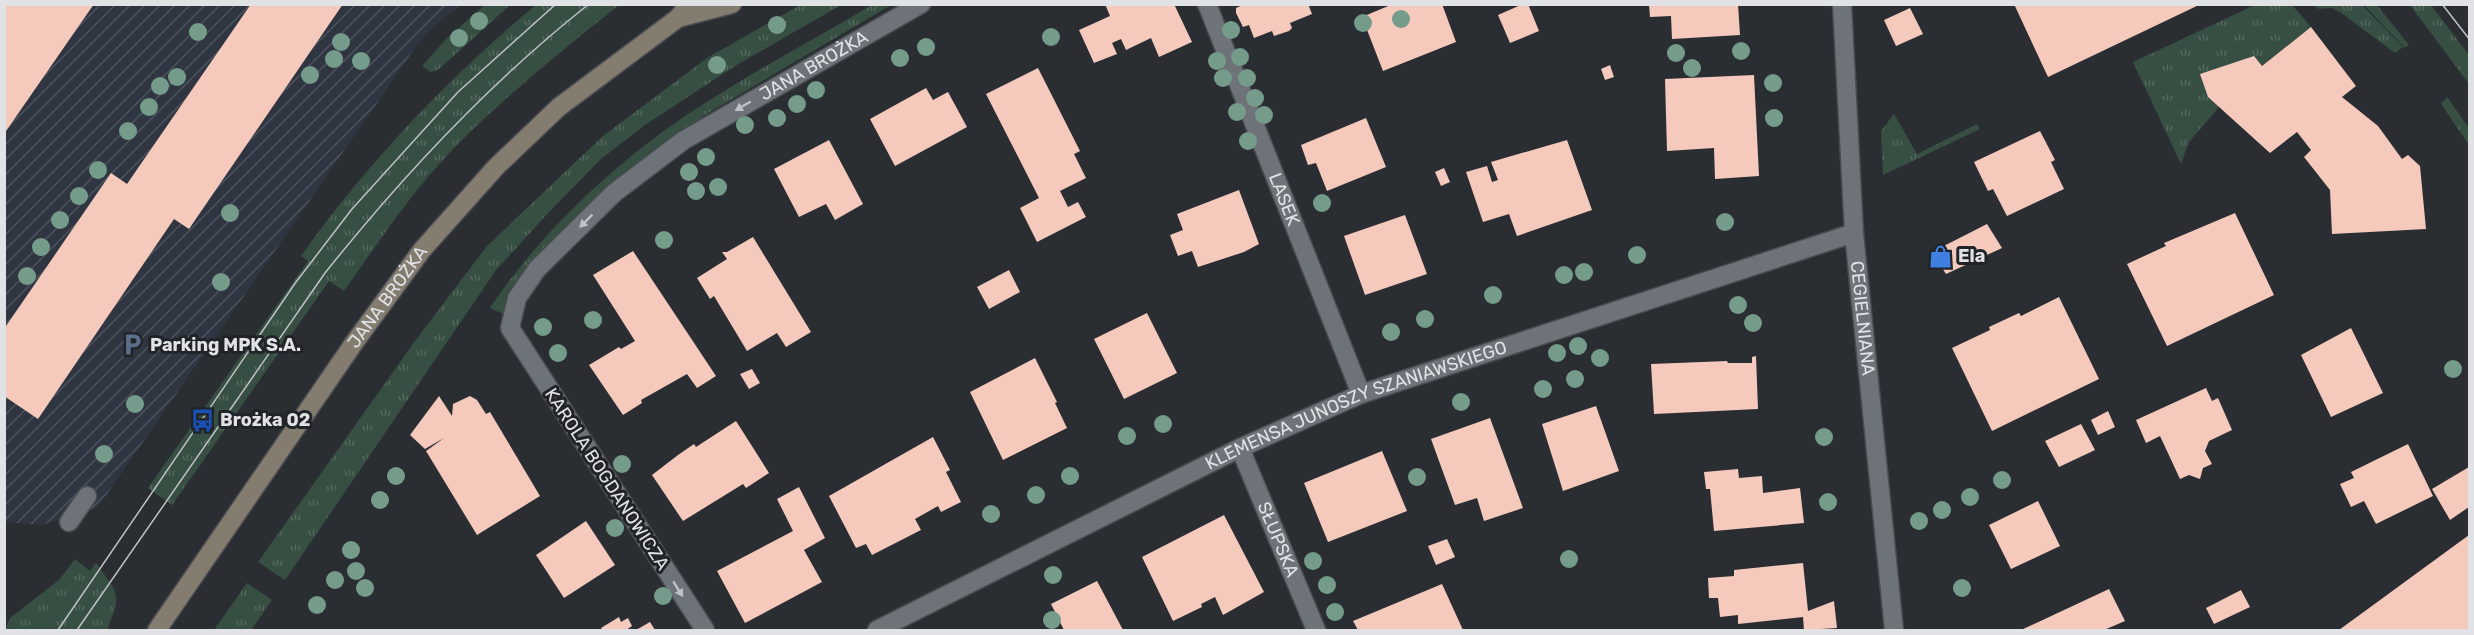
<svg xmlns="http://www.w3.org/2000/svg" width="2474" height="635" viewBox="0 0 2474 635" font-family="Rubik,sans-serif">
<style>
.industrial{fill:url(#industrial-furrows)}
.grass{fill:url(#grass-tufts)}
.building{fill:#f5cabd}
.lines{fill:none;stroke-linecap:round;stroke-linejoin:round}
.service-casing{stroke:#484b50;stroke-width:21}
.minor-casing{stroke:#484b50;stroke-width:21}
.secondary-casing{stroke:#484b50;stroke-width:21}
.service{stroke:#6e737a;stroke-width:18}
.minor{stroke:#6e737a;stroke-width:18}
.secondary{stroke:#847c6e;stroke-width:18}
.tram{stroke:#bfc1c6;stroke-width:1.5}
.tree{fill:#759b8a}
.oneway{fill:#bec1c6}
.labels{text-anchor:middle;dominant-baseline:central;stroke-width:6;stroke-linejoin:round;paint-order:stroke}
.street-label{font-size:18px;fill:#e0e2e6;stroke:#202429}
.poi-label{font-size:18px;font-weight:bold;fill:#e0e2e6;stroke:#202429;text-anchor:start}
</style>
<defs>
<pattern id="industrial-furrows" width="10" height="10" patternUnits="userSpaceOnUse" patternTransform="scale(1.5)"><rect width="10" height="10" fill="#2f3641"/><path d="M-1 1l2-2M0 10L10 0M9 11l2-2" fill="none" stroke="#4d535c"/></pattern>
<pattern id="grass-tufts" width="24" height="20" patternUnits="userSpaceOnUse" patternTransform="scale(1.5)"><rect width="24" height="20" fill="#374f42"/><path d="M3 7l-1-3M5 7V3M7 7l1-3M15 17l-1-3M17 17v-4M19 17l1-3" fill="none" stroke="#54685d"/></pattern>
</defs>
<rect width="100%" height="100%" fill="#2a2e33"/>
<polygon class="industrial" points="5,5 460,5 432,28 415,48 101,503 93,509 42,525 5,522"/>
<g class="grass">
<path d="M537,4L619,5C564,49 509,93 459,143C415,187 380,240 344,291L329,281L172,505L148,488L308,261L301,256C367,163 449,77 537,4Z"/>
<polygon points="802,4 841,5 735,66 645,125 601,159 551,210 496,270 285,580 258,562 415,341 487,246 603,136 707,58"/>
<polygon points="485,5 510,5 438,70 431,72 422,66 448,37"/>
<path d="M872,5H891L705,115L647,157L506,315L490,308C538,235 615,163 688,114C747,75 811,41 872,5Z"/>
<polygon points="2255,5 2292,5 2311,27 2262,66 2254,57 2201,74 2208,97 2219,107 2189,142 2181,164 2133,62"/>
<polygon points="2314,5 2362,5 2403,47 2395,53 2340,12 2331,8 2319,9"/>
<polygon points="2364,5 2377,5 2409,45 2405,48"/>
<polygon points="2410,5 2431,5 2469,55 2469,84"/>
<polygon points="2447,97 2469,128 2469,145 2441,104"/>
<polygon points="1894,114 1917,154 1977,124 1980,129 1883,175 1881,131"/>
<path d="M75,559L90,571L96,563C119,595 122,593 107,630H5L10,618L59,580Z"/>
<polygon points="247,583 272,600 251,630 214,630"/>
</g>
<g class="building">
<polygon points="4,4 94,4 4,134"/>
<polygon points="251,4 343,4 189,229 174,219 38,419 4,396 4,329 111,173 127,184"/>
<polygon points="1105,4 1174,4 1192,42 1159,57 1151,38 1126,50 1121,39 1112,43 1117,54 1094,63 1079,30 1110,16"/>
<polygon points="1245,4 1308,4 1312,14 1290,23 1292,28 1289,31 1274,36 1272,31 1254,38 1249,25 1243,27 1236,13 1236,8"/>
<polygon points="1393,4 1442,4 1456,42 1383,71 1362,17"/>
<polygon points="1523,4 1528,4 1539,31 1510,43 1498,15"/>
<polygon points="1649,4 1738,4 1740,35 1672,39 1671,16 1650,17"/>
<polygon points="2014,4 2201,4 2048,77"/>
<polygon points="1910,8 1923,34 1896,46 1884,20"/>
<polygon points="2311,27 2356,86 2342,97 2378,126 2402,159 2408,155 2420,166 2426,229 2332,234 2330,190 2304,157 2311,150 2297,132 2270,153 2208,97 2200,74 2254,56 2262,66"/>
<polygon points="1610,65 1614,77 1605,80 1601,69"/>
<polygon points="1038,68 1080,151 1074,154 1086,178 1060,191 1068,207 1078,202 1086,217 1037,242 1020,208 1039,198 986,94"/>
<polygon points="1754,75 1759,176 1715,179 1714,148 1667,151 1665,79"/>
<polygon points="926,88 933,100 948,92 967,127 895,166 870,119"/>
<polygon points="1366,118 1386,167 1327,191 1316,163 1308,165 1301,145"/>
<polygon points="2040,131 2055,160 2051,162 2064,189 2007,216 1993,189 1988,191 1974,162"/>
<polygon points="829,140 863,204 835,220 826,204 799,217 774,169"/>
<polygon points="1567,140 1592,210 1517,236 1509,214 1483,222 1466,172 1487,166 1492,182 1498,180 1491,162"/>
<polygon points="1444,168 1450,182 1441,186 1435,172"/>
<polygon points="1239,190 1259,244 1244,252 1198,267 1192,251 1178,256 1170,235 1183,230 1177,214"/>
<polygon points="2235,213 2274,295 2167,346 2127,264 2166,246 2164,243"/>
<polygon points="1405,215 1427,274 1365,295 1344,236"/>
<polygon points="1987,224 2002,248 1946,274 1932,252"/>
<polygon points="753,237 811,332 786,347 777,333 747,351 714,296 710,299 697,278 727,259 722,252 727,252"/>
<polygon points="633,251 716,376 697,388 687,374 641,400 642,403 623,415 589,365 619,347 621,349 635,341 593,275"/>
<polygon points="1009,270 1020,292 989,309 977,287"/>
<polygon points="2059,297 2099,379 1992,431 1952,348 1990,330 1989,327 2019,313 2021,316"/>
<polygon points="1147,313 1177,373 1124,399 1094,339"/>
<polygon points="2351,328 2383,393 2331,417 2301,355"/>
<polygon points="1756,356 1758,409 1654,414 1651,364 1727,361 1728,363 1752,363 1752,357"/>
<polygon points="1035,358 1057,402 1055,403 1067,428 1003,460 970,392"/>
<polygon points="752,369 760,383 749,389 740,374"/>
<polygon points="2206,388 2212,401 2218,398 2232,430 2209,441 2205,451 2212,464 2203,468 2200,479 2189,475 2180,479 2160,436 2146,443 2136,420"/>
<polygon points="439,396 452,416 453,404 470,396 477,400 486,414 490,412 540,496 477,535 426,451 444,438 425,449 410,435"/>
<polygon points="1596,406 1619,471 1563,491 1542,424"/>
<polygon points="2108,411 2115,427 2098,435 2091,420"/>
<polygon points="1490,418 1523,508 1484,521 1477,498 1455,505 1431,439"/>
<polygon points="736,421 769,473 746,488 743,484 683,521 652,475 678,455 694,444 696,447"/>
<polygon points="2081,424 2095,450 2059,467 2045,441"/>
<polygon points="933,437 950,470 946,472 961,502 941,512 938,506 915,519 921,530 872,555 866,544 856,548 829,496"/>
<polygon points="2408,444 2433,496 2376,524 2364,501 2351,507 2340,484 2354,478 2351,472"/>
<polygon points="1382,451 1407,511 1328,542 1304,483"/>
<polygon points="2469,467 2469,507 2450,520 2432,489"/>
<polygon points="1738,469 1739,478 1762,476 1763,493 1800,488 1804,523 1714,531 1710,489 1706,489 1704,472"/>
<polygon points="799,487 825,538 804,550 822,582 745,623 717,571 793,531 777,499"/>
<polygon points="2038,501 2060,546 2011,569 1989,525"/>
<polygon points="1224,515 1264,592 1223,615 1215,597 1201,604 1202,607 1173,621 1142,557"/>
<polygon points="586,521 615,565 564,598 536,555"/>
<polygon points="2469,535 2469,630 2339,630"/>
<polygon points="1447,539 1455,557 1436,565 1428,546"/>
<polygon points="1803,563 1808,611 1834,601 1837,628 1804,630 1803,617 1738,624 1738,615 1720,617 1718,598 1709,598 1708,578 1734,576 1734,570"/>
<polygon points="1097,581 1123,630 1064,630 1051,604"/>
<polygon points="1442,584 1463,630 1358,630 1353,621"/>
<polygon points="2109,589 2125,621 2104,630 2021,630"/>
<polygon points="2241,590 2250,607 2214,624 2206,608"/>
<polygon points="619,617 621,622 628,618 632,626 626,630 603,630 601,628"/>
<polygon points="650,622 655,630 636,630"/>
</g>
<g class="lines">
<defs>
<polyline id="service" points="69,522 87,496"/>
<g id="minor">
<path id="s1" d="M1207,4L1361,394"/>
<path id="s2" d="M1842,4L1854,233L1894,630"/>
<path id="s3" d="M1240,448L1316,630"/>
<path id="s4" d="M705,630L510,328L517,298L537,269L614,193L684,140L921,4"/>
<path id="s5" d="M877,630L1240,448L1361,394L1854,233"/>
</g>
<g id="secondary">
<polyline points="678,18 732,4"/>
<path id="s6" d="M157,630L354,343L422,250L496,167L559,107L678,18L689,4"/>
</g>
</defs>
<use href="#service" class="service-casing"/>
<use href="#minor" class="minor-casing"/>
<use href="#secondary" class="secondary-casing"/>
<use href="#service" class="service"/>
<use href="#minor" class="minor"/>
<use href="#secondary" class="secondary"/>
<g class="tram">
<polyline points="2442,4 2470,40"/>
<polyline points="58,630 296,282 352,209 458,92 556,4"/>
<path d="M77,630L325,273C404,174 489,83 589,4"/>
</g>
</g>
<g class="tree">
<circle cx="1401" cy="19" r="9"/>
<circle cx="479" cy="21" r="9"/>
<circle cx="1363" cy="23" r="9"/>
<circle cx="777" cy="25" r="9"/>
<circle cx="1231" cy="30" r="9"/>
<circle cx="198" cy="32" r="9"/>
<circle cx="1051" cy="37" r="9"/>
<circle cx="459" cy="38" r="9"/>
<circle cx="341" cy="42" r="9"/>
<circle cx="926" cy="47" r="9"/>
<circle cx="1741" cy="51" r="9"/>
<circle cx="1676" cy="53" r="9"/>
<circle cx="1240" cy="57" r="9"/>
<circle cx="900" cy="58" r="9"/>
<circle cx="334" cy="59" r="9"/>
<circle cx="361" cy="61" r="9"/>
<circle cx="1217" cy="61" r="9"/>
<circle cx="717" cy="65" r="9"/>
<circle cx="1692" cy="68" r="9"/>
<circle cx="310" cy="75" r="9"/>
<circle cx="177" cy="77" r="9"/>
<circle cx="1223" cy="78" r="9"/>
<circle cx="1247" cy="78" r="9"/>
<circle cx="1773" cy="83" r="9"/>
<circle cx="160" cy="86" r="9"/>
<circle cx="816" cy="90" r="9"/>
<circle cx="1255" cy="98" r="9"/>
<circle cx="797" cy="104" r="9"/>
<circle cx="149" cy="107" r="9"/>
<circle cx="1237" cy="112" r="9"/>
<circle cx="1264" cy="115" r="9"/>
<circle cx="777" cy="118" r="9"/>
<circle cx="1774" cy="118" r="9"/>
<circle cx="745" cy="125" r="9"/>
<circle cx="128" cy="131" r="9"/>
<circle cx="1248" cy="141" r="9"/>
<circle cx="706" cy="157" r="9"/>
<circle cx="98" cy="170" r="9"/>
<circle cx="689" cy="172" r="9"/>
<circle cx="718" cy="187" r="9"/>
<circle cx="696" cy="191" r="9"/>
<circle cx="79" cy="196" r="9"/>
<circle cx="1322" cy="203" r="9"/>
<circle cx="230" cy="213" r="9"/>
<circle cx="60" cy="220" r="9"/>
<circle cx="1725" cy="222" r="9"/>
<circle cx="664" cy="240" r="9"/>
<circle cx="41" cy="247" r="9"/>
<circle cx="1637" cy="255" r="9"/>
<circle cx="1584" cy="272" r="9"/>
<circle cx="1564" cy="275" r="9"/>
<circle cx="27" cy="276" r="9"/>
<circle cx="221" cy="282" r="9"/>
<circle cx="1493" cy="295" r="9"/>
<circle cx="1738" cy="305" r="9"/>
<circle cx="1425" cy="319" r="9"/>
<circle cx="593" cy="320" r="9"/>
<circle cx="1753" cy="323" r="9"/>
<circle cx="543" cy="327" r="9"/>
<circle cx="1391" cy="332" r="9"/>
<circle cx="1578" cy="346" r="9"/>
<circle cx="558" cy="353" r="9"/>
<circle cx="1557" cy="353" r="9"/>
<circle cx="1600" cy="358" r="9"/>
<circle cx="2453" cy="369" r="9"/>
<circle cx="1575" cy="379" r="9"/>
<circle cx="1543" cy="389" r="9"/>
<circle cx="1461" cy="402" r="9"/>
<circle cx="135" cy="404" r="9"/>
<circle cx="1163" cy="424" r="9"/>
<circle cx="1127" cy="436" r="9"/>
<circle cx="1824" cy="437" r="9"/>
<circle cx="104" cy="454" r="9"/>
<circle cx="622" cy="464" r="9"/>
<circle cx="396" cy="476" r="9"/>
<circle cx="1070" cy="476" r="9"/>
<circle cx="1417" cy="477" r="9"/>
<circle cx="2002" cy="480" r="9"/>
<circle cx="1036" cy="495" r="9"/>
<circle cx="1970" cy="497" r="9"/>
<circle cx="380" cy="500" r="9"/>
<circle cx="1828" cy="502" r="9"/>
<circle cx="1942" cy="510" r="9"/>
<circle cx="991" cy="514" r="9"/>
<circle cx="1919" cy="521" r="9"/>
<circle cx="615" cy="528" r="9"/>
<circle cx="351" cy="550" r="9"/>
<circle cx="1569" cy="559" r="9"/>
<circle cx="1313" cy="561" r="9"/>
<circle cx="356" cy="571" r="9"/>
<circle cx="1053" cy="575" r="9"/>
<circle cx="335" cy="580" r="9"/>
<circle cx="1327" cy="585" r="9"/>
<circle cx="365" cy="588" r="9"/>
<circle cx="1962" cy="588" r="9"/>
<circle cx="663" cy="596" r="9"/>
<circle cx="317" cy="605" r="9"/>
<circle cx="1335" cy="612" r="9"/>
<circle cx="1052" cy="620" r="9"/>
</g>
<defs><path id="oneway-solid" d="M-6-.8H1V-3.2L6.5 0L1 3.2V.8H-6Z" transform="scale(1.5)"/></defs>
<g class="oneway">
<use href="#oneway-solid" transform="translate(743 106) rotate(150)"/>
<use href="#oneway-solid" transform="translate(586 221) rotate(135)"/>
<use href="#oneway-solid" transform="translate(678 589) rotate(58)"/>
</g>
<defs>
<symbol id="shop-bare" viewBox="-9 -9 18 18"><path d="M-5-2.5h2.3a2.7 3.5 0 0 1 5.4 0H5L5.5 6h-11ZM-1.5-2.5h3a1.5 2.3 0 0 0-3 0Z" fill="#3f7fe0" stroke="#202429" stroke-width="2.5" paint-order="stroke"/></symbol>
<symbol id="parking-bare" viewBox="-9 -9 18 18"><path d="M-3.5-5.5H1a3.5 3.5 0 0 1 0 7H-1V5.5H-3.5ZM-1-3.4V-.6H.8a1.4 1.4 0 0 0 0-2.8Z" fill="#5c6f8a" stroke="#202429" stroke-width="2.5" paint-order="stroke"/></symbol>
<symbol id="bus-bare" viewBox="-9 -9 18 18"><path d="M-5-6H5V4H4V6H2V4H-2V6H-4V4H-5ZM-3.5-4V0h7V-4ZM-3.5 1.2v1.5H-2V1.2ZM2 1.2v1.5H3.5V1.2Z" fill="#1a4fb4" stroke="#202429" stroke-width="2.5" paint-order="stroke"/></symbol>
</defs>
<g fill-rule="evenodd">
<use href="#shop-bare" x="1924" y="240" width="33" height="33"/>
<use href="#parking-bare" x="116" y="328" width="33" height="33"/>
<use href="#bus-bare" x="186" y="404" width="33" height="33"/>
</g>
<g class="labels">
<g class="street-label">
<text stroke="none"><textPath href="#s4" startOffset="771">JANA BROŻKA</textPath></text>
<text stroke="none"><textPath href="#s1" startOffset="210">LASEK</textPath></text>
<text stroke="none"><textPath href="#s6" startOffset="405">JANA BROŻKA</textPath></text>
<text stroke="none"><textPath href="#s2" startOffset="315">CEGIELNIANA</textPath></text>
<text stroke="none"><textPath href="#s5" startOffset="530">KLEMENSA JUNOSZY SZANIAWSKIEGO</textPath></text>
<text transform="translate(607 479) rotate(57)">KAROLA BOGDANOWICZA</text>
<text stroke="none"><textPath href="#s3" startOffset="99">SŁUPSKA</textPath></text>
</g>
<g class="poi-label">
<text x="1958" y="256">Ela</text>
<text x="150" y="345">Parking MPK S.A.</text>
<text x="220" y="420">Brożka 02</text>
</g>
</g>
<rect width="2474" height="635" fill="none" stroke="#e0e2e6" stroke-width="12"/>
</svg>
